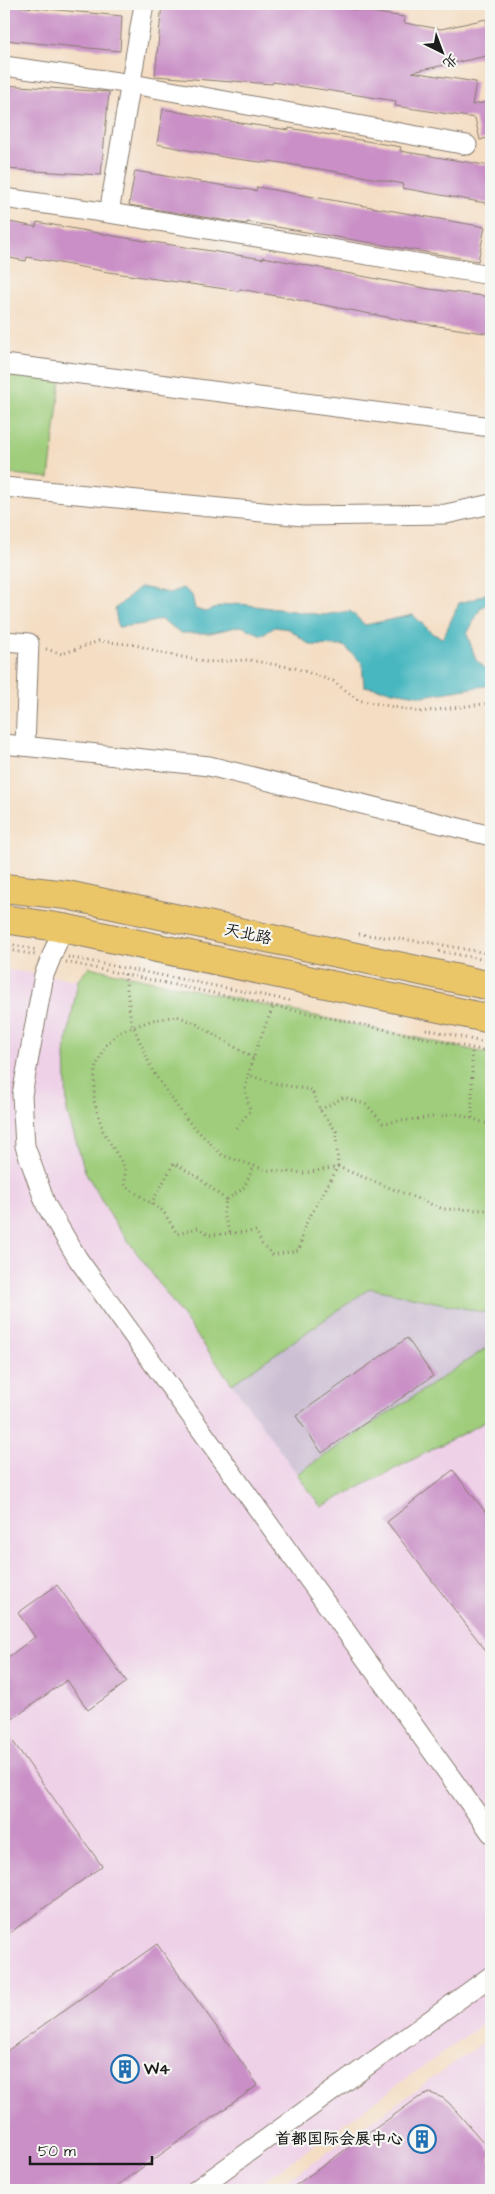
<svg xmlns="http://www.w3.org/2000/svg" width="495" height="2194" viewBox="0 0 495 2194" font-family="'Architects Daughter','LXGW WenKai TC',sans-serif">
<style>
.built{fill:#eed0e7}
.industrial{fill:#ccbed3}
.green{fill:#9fcd7b;stroke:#5e744c}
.water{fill:#48b7c0;stroke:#326a6e}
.building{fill:#c98fc6}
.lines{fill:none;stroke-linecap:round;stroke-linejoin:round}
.street-casing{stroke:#887c6f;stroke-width:21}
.primary-casing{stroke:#887c6f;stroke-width:30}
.path{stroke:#887c6f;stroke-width:3;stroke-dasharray:1 4;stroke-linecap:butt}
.street{stroke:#fff;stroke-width:19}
.primary{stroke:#ebc669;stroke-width:28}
.labels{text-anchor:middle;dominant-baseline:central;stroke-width:4.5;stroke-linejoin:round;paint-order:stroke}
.street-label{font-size:16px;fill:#1c1c1c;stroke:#f6f6f2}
.poi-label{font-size:16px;font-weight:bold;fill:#1c1c1c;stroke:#f6f6f2;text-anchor:start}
</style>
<rect width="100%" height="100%" fill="#f6f6f2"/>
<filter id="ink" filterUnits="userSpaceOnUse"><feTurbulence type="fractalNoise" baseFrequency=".02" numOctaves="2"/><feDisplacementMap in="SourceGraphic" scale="10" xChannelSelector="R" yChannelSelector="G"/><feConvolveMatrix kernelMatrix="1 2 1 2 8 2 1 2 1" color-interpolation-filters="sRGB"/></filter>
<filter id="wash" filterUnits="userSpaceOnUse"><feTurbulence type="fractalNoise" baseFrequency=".0096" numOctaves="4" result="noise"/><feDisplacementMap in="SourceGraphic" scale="20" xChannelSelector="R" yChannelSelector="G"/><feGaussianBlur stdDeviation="1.12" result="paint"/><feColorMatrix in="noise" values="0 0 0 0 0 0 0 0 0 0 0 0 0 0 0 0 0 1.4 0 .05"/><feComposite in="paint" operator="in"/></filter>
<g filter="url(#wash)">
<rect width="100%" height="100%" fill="#f4ddc2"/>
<g class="built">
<polygon points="4,969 78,980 65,1052 113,1220 321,1506 491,1419 491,2018 251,2190 4,2190"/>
<polygon points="491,2037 491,2190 274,2190"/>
</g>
<polygon class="industrial" points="370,1288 491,1314 491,1345 297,1474 232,1384"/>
<g class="green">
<polygon points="4,372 61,379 49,478 4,473"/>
<polygon points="89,967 491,1054 491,1314 370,1288 232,1384 113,1220 85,1171 67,1112 65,1052 78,980"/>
<polygon points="491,1345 491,1419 321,1507 297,1474"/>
</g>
<polygon class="water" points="140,587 169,593 183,588 192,595 195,609 205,612 225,605 240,604 323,615 350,611 365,625 413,615 433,634 443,638 459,603 475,599 491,591 491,600 480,609 467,634 476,660 491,673 491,685 423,696 364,686 362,663 344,646 310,645 289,629 275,627 262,635 241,626 210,633 181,633 161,619 145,624 118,627 115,609"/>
<g id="blocks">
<g class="building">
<polygon points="162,4 314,4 405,17 404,23 441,29 486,19 491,55 412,72 476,82 472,105 491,101 491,137 480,140 475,118 395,106 396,101 273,82 272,84 232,81 232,82 155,76"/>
<polygon points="4,5 122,16 120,51 4,40"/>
<polygon points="4,85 109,92 101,175 4,169"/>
<polygon points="163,109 240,123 289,130 289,128 366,141 401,147 400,151 491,166 491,204 402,188 403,184 356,175 269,161 268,163 229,158 157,144"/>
<polygon points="135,171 256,191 257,187 485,227 478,261 247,222 247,224 129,205"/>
<polygon points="4,221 36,227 37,222 120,237 263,259 263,257 429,289 491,297 491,334 418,323 240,289 239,291 108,272 27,257 26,261 4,257"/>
<polygon points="407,1338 433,1376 322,1453 296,1416"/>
<polygon points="453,1470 491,1519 491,1657 387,1522"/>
<polygon points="57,1585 127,1682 88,1710 67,1680 4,1725 4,1660 35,1637 18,1613"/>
<polygon points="4,1729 102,1866 4,1937"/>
<polygon points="157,1944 258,2085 111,2190 4,2190 4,2053"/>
<polygon points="430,2093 443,2098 449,2103 491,2151 491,2190 289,2190 418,2098"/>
</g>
</g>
</g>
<g filter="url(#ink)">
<use href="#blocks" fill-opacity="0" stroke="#887c6f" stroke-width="1"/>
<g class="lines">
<defs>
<g id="street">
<polyline points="4,66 132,84 467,145"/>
<polyline points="4,198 109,213 491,275"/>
<polyline points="109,213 144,4"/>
<polyline points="4,364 491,427"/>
<polyline points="4,487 303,516 446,514 491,504"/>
<polyline points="4,641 29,643 25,746"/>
<polyline points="4,744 209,766 491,836"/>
<polyline points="63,928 44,975 22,1095 25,1146 46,1205 78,1259 491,1833"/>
<polyline points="196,2190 491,1976"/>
</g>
<g id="primary">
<polyline points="4,888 67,895 491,986"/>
<polyline points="4,919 63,928 491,1019"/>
</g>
</defs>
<use href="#street" class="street-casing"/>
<use href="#primary" class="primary-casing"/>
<g class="path">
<polyline points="46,649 62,654 99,641 136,645 163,653 207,662 248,660 295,668 333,681 358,700 420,712 491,703"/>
<polyline points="359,934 432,943 491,954"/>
<polyline points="4,943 37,950"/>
<polyline points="4,949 36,955"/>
<polyline points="439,951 491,961"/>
<polyline points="68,957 292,1001"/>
<polyline points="66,962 491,1052"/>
<polyline points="125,974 131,1021 153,1072 187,1120 222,1155 266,1170 304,1173 338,1167 443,1209 491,1210"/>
<polyline points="426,1029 491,1044"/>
<path d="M253,1058L195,1023L177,1016L153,1020L119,1032L104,1047L95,1069L94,1101L103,1131L125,1168V1186L163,1211L177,1234L198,1228L210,1235L256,1231L262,1244L273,1255L299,1250L305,1225L338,1167L336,1131L320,1110L312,1090L277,1084L248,1075C255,1051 264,1028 274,1005"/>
<polyline points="320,1110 344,1097 367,1105 383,1123 459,1114 491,1125"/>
<polyline points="472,1118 472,1048"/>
<polyline points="236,1128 250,1111 245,1090 248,1075"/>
<polyline points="151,1204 174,1163 199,1178 226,1200"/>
<polyline points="230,1232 223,1215 226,1200 243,1189 254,1166"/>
</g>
<use href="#street" class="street"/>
<use href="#primary" class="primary"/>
</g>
</g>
<defs>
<symbol id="building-ring" viewBox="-11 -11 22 22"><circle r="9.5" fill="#f6f6f2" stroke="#1f6fb2" stroke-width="1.5"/><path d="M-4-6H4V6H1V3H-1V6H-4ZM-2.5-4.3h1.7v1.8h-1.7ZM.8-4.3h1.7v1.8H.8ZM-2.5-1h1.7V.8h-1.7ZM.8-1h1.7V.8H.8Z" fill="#1f6fb2"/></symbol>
</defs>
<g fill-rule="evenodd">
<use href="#building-ring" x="109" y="2053" width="32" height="32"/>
<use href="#building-ring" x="406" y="2123" width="32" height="32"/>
</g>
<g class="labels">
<g class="street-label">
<text transform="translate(248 934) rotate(12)">天北路</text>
</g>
<g class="poi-label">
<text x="144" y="2069">W4</text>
<text x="403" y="2139" text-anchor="end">首都国际会展中心</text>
</g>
</g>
<rect width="495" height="2194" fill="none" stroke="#f6f6f2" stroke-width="20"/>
<g transform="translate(442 52) rotate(138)" stroke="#f6f6f2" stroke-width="4" paint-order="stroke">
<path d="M0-4L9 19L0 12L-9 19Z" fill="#1c1c1c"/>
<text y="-8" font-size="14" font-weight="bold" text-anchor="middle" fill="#1c1c1c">北</text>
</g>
<path d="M30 2156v8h122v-8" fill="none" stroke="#1c1c1c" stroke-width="2.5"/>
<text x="38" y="2156" font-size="15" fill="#1c1c1c" stroke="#f6f6f2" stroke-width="4" paint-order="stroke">50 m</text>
</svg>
